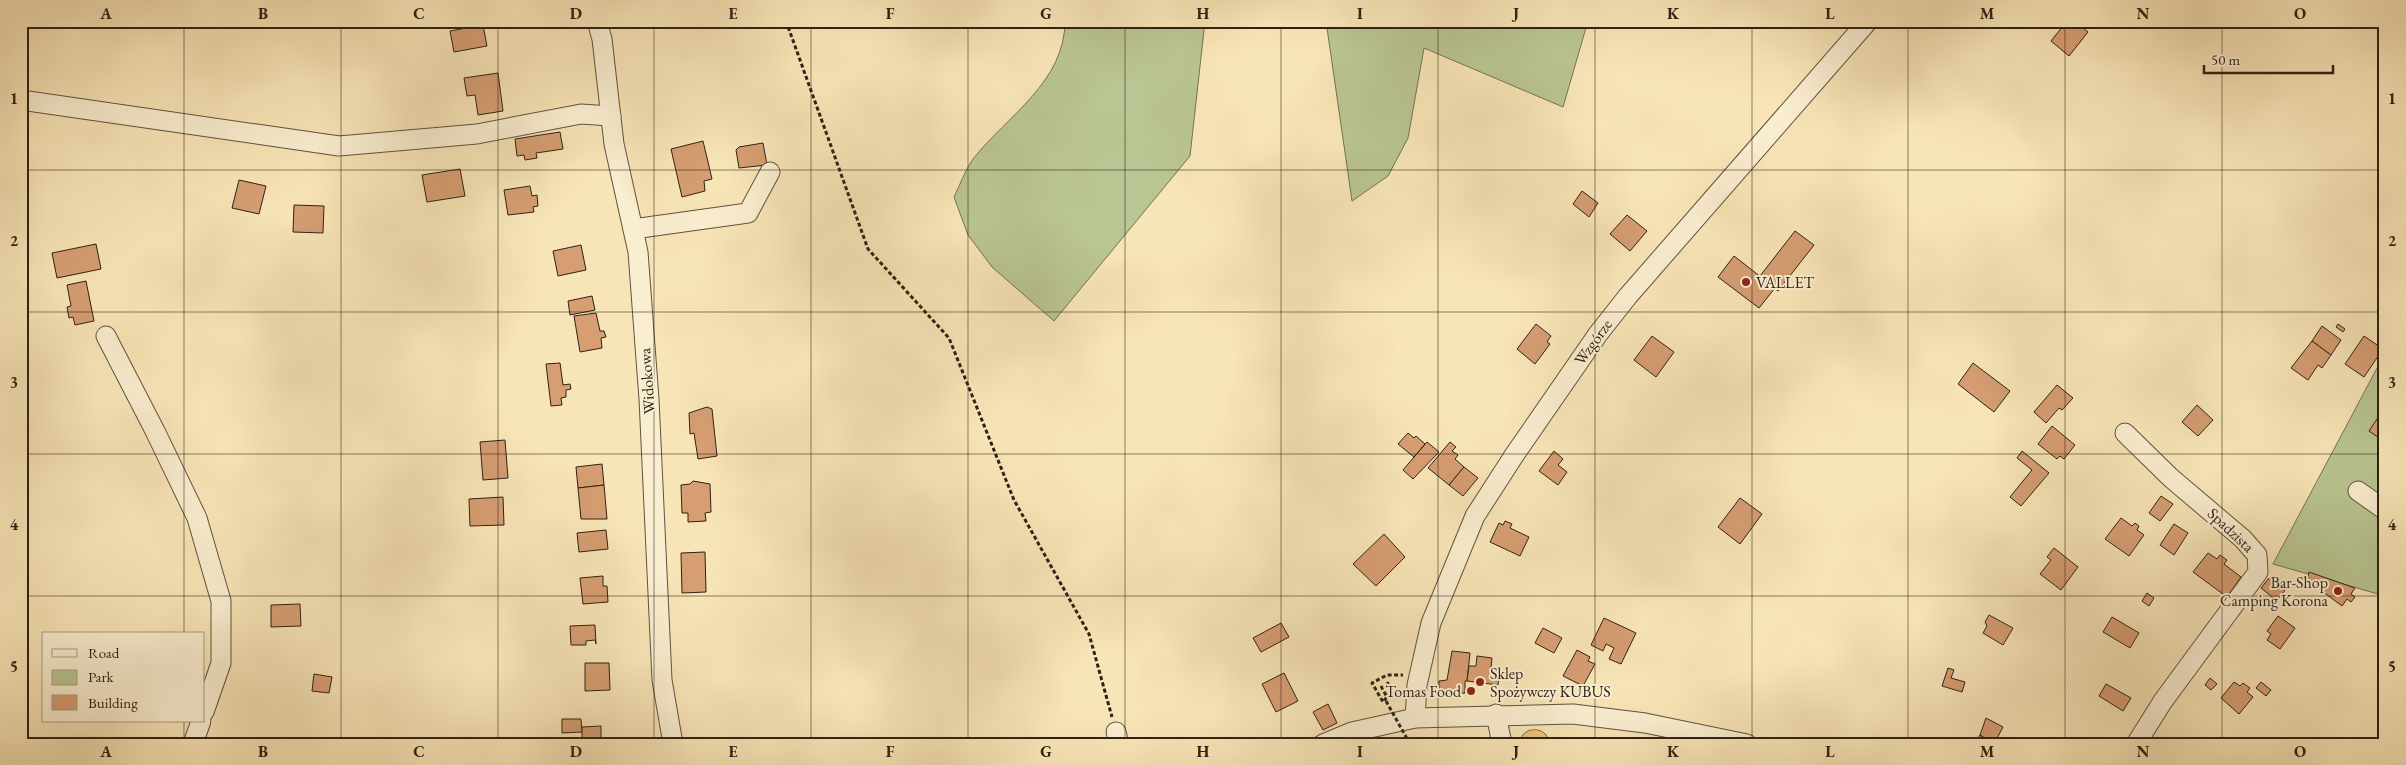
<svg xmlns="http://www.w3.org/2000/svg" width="2406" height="765" viewBox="0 0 2406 765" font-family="'EB Garamond',serif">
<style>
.green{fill:#b9c592;stroke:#747354}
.building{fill:#d69e72;stroke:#2f2116}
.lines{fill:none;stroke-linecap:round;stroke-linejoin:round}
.minor-casing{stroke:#61523e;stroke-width:21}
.highway-casing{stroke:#2f2116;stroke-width:29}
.path{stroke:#2f2116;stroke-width:3;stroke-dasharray:4 2.5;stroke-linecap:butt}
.minor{stroke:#faeed0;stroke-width:19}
.highway{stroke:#ecc27c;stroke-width:28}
.path-bridge{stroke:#2f2116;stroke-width:3;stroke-dasharray:4 2.5;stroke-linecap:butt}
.grid{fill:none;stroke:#2f2116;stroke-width:1;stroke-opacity:0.55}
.poi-dot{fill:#8f2418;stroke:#faeed0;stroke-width:2}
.labels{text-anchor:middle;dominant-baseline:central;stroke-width:4;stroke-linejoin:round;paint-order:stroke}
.poi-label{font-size:16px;fill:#2f2116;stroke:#faeed0;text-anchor:start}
.street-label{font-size:16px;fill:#2f2116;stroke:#faeed0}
.neatline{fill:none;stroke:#2f2116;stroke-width:2}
.grid-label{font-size:16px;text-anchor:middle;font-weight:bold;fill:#2f2116}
</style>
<rect width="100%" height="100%" fill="#f8e5b7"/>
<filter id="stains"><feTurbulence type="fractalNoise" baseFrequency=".004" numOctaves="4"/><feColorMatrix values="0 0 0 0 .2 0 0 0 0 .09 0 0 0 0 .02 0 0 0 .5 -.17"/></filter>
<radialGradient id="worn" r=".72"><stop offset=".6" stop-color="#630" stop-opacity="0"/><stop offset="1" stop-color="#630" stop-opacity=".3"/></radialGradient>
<g class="green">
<path d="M1065,21H1205L1190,156L1054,321L992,267L968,235L954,197C960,185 965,170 973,159C1007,116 1065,82 1065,21Z"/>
<polygon points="1326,21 1588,21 1563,107 1424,48 1408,138 1388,176 1352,201"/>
<polygon points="2385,353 2385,596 2273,564"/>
</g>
<g class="building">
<polygon points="2067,21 2075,21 2088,32 2069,56 2051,41"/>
<polygon points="483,25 487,46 454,52 450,31"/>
<polygon points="498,73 503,111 478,115 475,95 467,96 464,78"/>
<polygon points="560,132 563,149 536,153 537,158 525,160 524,155 517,156 515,139"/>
<polygon points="703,141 712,179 704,181 705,191 682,197 671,149"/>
<polygon points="763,143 767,165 739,168 736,150 739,147"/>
<polygon points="460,169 465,196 427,202 422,175"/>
<polygon points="239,180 266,186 259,214 232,208"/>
<polygon points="530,186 532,196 537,195 538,206 533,207 534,212 508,215 504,190"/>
<polygon points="1582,191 1598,203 1589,217 1573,204"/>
<polygon points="294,205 324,206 323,233 293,232"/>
<polygon points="1627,215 1647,231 1630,251 1610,234"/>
<polygon points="1795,231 1814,245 1778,291 1760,276"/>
<polygon points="96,244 101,269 57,278 52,253"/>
<polygon points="581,245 586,270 558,276 553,251"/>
<polygon points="1734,256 1775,288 1759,308 1718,277"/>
<polygon points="86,281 94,321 75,325 73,317 69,318 67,307 71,306 67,285"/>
<polygon points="592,296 595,310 570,315 568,301"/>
<polygon points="596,313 600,331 604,331 606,337 601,338 602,348 580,352 574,316"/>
<polygon points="1536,324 1551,336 1547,342 1550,344 1535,364 1517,349"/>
<polygon points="2338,324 2345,329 2343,332 2336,327"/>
<polygon points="2322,326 2341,340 2331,355 2312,341"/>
<polygon points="1652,336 1674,352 1656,377 1634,360"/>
<polygon points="2364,336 2383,349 2364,377 2345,364"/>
<polygon points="2312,341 2331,355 2322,368 2318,365 2308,380 2291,368"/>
<polygon points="560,363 563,385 570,384 571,389 566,390 566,397 561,398 562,405 551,406 546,364"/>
<polygon points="1973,363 2010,391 1994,412 1958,384"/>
<polygon points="2057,385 2073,398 2062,410 2059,408 2046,423 2034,412"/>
<polygon points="2197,405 2213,420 2198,436 2182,422"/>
<polygon points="707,407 712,409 717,456 698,459 694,433 690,434 689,413"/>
<polygon points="2381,413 2385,415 2385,442 2369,431"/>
<polygon points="2052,426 2075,445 2064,459 2060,456 2057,459 2038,444"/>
<polygon points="1408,433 1414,438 1416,436 1425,444 1414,457 1398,444"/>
<polygon points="505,440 508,478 483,480 480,442"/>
<polygon points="1427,442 1439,452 1413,479 1403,470"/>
<polygon points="1450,442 1456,447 1452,451 1458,455 1455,459 1464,467 1449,485 1428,468"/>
<polygon points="1554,451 1563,459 1558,465 1567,472 1558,485 1539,471"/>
<polygon points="2022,451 2049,473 2021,506 2010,497 2032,470 2017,458"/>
<polygon points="602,464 604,485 578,488 576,467"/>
<polygon points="1464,467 1478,478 1463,496 1449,485"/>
<polygon points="693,481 710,484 711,512 705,513 706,521 688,522 688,513 682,513 681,485 690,484"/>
<polygon points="604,485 607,519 581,519 578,488"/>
<polygon points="2161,496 2173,504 2160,521 2149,513"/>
<polygon points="503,497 504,525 470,526 469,499"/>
<polygon points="1740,498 1762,514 1740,544 1718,527"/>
<polygon points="2121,518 2132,526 2135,523 2139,526 2137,530 2144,535 2129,556 2105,539"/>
<polygon points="1505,521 1512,524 1510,528 1529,537 1520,556 1490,542 1499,523 1503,525"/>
<polygon points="2174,524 2188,533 2174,555 2160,545"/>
<polygon points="606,530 608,549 579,552 577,533"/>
<polygon points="1384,534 1405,557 1376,586 1353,564"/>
<polygon points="2054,548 2078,567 2061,590 2040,574 2051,560 2047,557"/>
<polygon points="705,552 706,592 682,593 681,553"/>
<polygon points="2208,553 2217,559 2220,555 2227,560 2224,564 2241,577 2227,597 2193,572"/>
<polygon points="2309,572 2355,588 2351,594 2355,597 2351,602 2347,599 2342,606 2307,580"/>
<polygon points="603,576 603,586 607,586 608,602 583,604 580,578"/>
<polygon points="2269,578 2285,590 2277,601 2261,588"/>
<polygon points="2147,593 2154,598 2149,606 2142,601"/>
<polygon points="300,604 301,626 271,627 271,605"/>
<polygon points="1989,615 2013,628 2003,645 1983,633 1987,626 1985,622"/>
<polygon points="2278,616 2295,628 2280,649 2267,640 2271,634 2267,631"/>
<polygon points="2112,617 2139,633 2130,648 2103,632"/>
<polygon points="1604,618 1636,633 1621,664 1609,659 1614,648 1606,644 1603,651 1591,645"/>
<polygon points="1281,623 1289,637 1261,652 1253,638"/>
<polygon points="595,625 596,644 595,640 586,641 586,645 571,645 570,626"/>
<polygon points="1543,628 1562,638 1554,653 1535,643"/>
<polygon points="1577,650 1590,657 1588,661 1595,664 1583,686 1563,676"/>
<polygon points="1452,651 1470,653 1467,681 1465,681 1465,693 1439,694 1439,681 1447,680"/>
<polygon points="1477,656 1492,658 1491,668 1500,669 1498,685 1467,681 1469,666 1476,666"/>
<polygon points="585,663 609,663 610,690 585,691"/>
<polygon points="1948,668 1954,670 1951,678 1965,682 1962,692 1942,686"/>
<polygon points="1284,673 1298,701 1276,712 1262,684"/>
<polygon points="314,674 332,677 329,693 312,691"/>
<polygon points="2210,678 2217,684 2211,690 2205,685"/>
<polygon points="2234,682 2240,686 2243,683 2250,688 2247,692 2253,697 2239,714 2221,698"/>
<polygon points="2261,682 2271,690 2266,696 2256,688"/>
<polygon points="2106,684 2131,698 2123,711 2099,696"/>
<polygon points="1328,704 1337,723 1323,730 1313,712"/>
<polygon points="1986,718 2003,727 1994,744 1980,735"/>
<polygon points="562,719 581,719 582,732 562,733"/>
<polygon points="601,726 601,744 582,744 582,727"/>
<polygon points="1980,735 1993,744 1974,744"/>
</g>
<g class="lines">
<defs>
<g id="minor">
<polyline points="597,21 602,39 614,144 638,252 649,399 662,680 673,744"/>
<polyline points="21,100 339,146 477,134 581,114 611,116"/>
<polyline points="633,229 748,213 770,172"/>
<polyline points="106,336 155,431 197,518 221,601 221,663 204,712"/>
<polyline points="2125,433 2171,478 2243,539 2257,555 2258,572 2163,701 2136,744"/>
<polyline points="2358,491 2385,510"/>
<polyline points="1496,714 1502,744"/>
<polyline points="1415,718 1417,685 1431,623 1475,516 1515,454 1598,334 1628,296 1868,21"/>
<polyline points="1116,732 1119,744"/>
<polyline points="193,744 201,721"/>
<polyline points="1323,744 1352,732 1415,718 1573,714 1645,723 1747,744"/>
</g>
<polyline id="highway" points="1534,744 1535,744"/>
</defs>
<use href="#minor" class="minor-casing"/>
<use href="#highway" class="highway-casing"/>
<g class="path">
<polyline points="786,21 868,249 949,338 1014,500 1089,634 1112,717"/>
<polyline points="1387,682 1394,695"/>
<polyline points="1381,686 1387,697 1383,702 1372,683 1387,675 1403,675"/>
</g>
<use href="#minor" class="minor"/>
<use href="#highway" class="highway"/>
<polyline class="path-bridge" points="1386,701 1410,744"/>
</g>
<path class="grid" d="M184,21V634M341,21V744M498,21V744M654,21V744M811,21V744M968,21V744M1125,21V744M1281,21V744M1438,21V744M1595,21V744M1752,21V744M1908,21V744M2065,21V744M2222,21V744M21,170H2385M21,312H2385M21,454H2385M21,596H2385M184,721V744"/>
<g class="poi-dot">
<circle cx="1746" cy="282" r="5"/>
<circle cx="2338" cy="591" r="5"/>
<circle cx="1480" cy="682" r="5"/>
<circle cx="1471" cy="691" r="5"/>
</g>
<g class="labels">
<g class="poi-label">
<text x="1756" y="282">VALLET</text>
<text x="2328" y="582" text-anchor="end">Bar-Shop<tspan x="2328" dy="18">Camping Korona</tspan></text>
<text x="1490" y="673">Sklep<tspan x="1490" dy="18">Spożywczy KUBUS</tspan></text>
<text x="1461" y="691" text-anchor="end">Tomas Food</text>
</g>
<g class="street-label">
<text transform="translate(1593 342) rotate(-54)">Wzgórze</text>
<text transform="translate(647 381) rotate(-94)">Widokowa</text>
<text transform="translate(2231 530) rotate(43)">Spadzista</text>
</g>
</g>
<rect width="2406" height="765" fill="none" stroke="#f8e5b7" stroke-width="55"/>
<rect x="42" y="632" width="162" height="90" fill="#faeed0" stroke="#a99c86"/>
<rect x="52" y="649" width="25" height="8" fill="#faeed0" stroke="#a99c86"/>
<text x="88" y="658" font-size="15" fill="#2f2116">Road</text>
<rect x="52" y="670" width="25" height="15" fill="#b9c592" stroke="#a99c86"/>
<text x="88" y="682" font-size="15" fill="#2f2116">Park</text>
<rect x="52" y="695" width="25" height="15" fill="#d69e72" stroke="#a99c86"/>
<text x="88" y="708" font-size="15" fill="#2f2116">Building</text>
<path d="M2204 65v8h129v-8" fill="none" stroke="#2f2116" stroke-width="2.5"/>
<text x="2211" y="65" font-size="15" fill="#2f2116" stroke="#faeed0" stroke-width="4" paint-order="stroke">50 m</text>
<rect x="28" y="28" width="2350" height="710" class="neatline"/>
<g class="grid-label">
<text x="106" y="19">A</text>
<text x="263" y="19">B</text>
<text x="419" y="19">C</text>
<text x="576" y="19">D</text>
<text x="733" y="19">E</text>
<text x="890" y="19">F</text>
<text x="1046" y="19">G</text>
<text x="1203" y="19">H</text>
<text x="1360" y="19">I</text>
<text x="1516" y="19">J</text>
<text x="1673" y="19">K</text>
<text x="1830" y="19">L</text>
<text x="1987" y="19">M</text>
<text x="2143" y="19">N</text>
<text x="2300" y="19">O</text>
<text x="14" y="104">1</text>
<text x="2392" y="104">1</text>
<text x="14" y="246">2</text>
<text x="2392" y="246">2</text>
<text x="14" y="388">3</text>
<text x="2392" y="388">3</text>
<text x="14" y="530">4</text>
<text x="2392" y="530">4</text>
<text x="14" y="672">5</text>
<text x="2392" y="672">5</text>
<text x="106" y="757">A</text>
<text x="263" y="757">B</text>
<text x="419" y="757">C</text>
<text x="576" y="757">D</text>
<text x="733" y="757">E</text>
<text x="890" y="757">F</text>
<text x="1046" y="757">G</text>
<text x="1203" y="757">H</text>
<text x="1360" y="757">I</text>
<text x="1516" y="757">J</text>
<text x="1673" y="757">K</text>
<text x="1830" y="757">L</text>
<text x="1987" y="757">M</text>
<text x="2143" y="757">N</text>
<text x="2300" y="757">O</text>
</g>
<rect width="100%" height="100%" filter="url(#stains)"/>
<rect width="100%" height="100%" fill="url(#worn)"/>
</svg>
